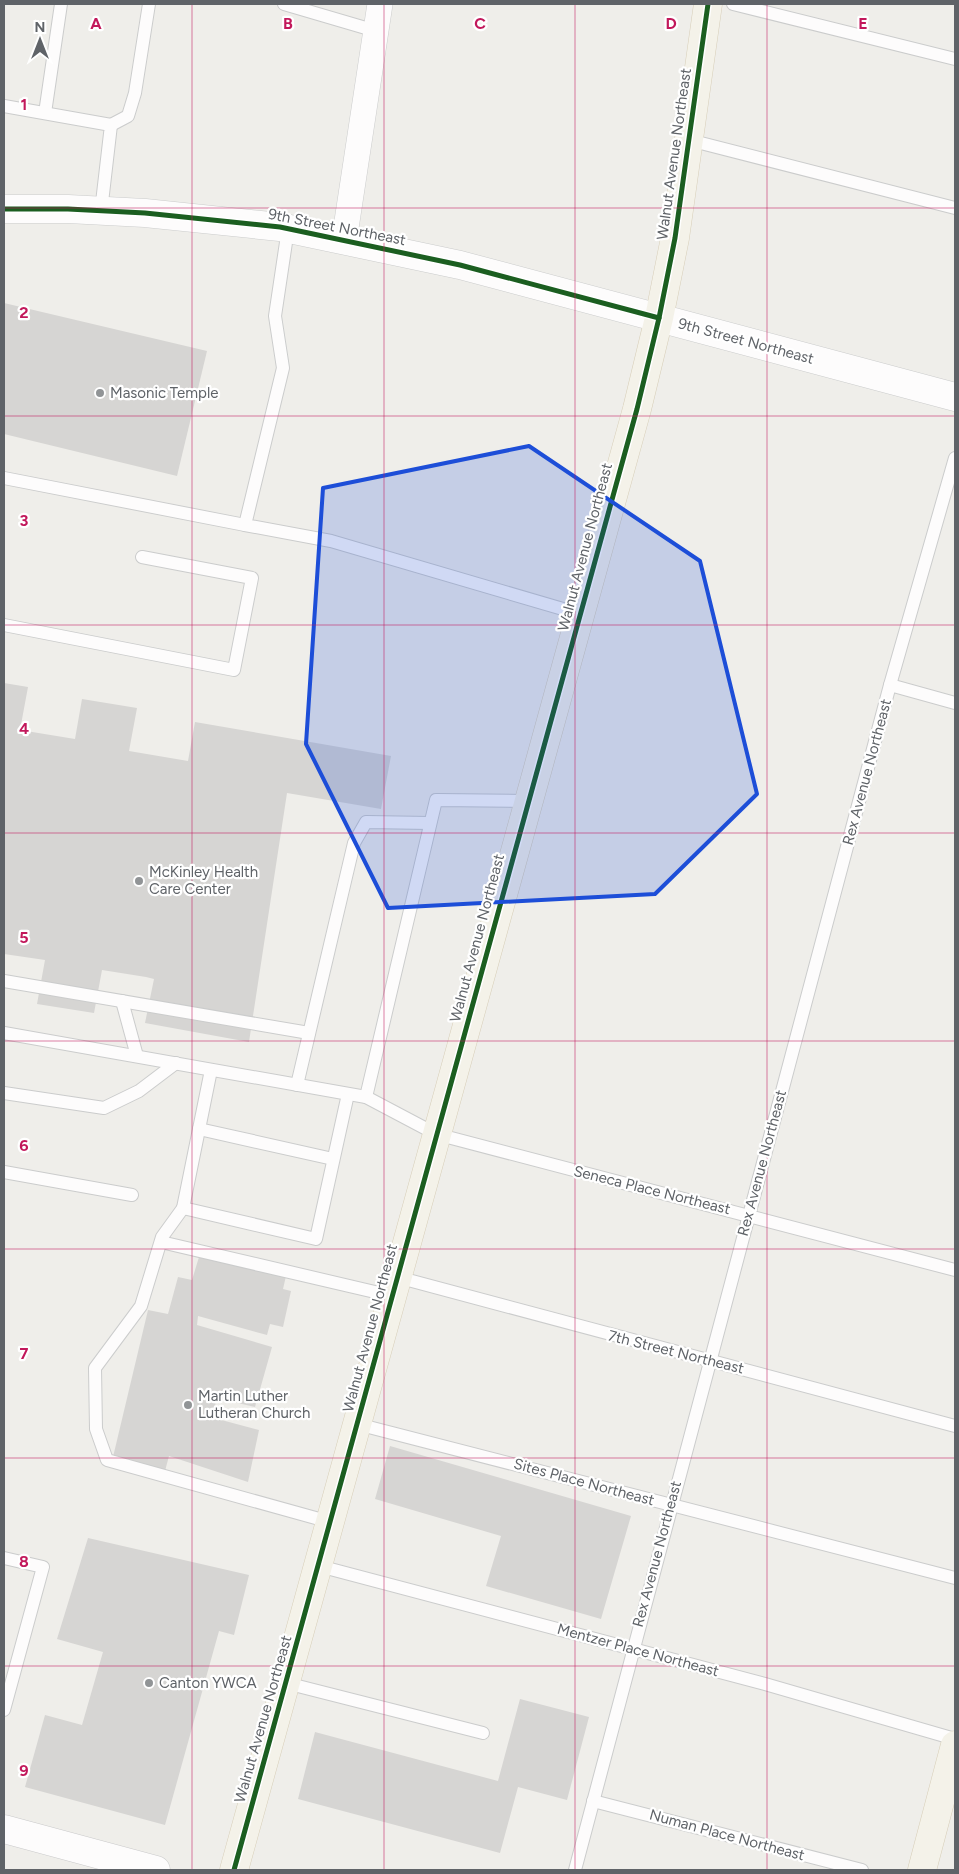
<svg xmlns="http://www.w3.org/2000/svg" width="959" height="1874" viewBox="0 0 959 1874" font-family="Figtree,sans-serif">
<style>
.building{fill:#d6d5d3}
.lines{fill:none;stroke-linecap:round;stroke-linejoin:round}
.service-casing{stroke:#cbcccc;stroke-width:14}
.minor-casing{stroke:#cbcccc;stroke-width:26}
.tertiary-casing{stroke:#cbcccc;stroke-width:29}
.secondary-casing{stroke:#cacacb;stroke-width:29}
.primary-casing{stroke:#d7ceb8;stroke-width:29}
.service{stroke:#fdfcfc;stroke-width:12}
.minor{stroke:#fdfcfc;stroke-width:25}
.tertiary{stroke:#fdfcfc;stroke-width:28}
.secondary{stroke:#fdfcfc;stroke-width:28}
.primary{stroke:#f4f2e9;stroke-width:28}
.cycleway-casing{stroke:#fff;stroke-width:8}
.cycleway{stroke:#1b5e20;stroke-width:5}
.marked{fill:#1d4ed8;fill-opacity:0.2;stroke:#1d4ed8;stroke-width:4;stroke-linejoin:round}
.grid{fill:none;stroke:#c2185b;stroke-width:1;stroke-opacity:0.55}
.poi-dot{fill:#919496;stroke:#fff;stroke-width:2}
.labels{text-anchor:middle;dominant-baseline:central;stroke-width:4.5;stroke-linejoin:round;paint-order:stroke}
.street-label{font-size:15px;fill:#5f6368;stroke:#fff}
.poi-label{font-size:15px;fill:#5f6368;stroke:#fff;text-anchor:start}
.grid-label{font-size:16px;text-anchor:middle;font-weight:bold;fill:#c2185b;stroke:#fff;stroke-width:4.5;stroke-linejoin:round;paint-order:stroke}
</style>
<rect width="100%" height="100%" fill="#efeeea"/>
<g class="building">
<polygon points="4,303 207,351 177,476 4,434"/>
<polygon points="4,683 28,687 20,730 75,739 82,699 137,708 129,751 188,761 195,722 391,756 381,809 287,793 249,1042 145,1023 154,979 146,977 102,970 94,1013 37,1004 45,960 4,954"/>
<polygon points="199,1257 286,1276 283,1289 291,1291 283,1327 270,1324 267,1335 198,1316 197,1325 272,1347 255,1407 216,1398 214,1418 259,1430 248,1482 169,1456 165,1471 113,1457 148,1310 168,1314 178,1277 192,1280"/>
<polygon points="390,1446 631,1516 601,1619 486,1586 501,1536 375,1499"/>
<polygon points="88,1538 249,1575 234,1635 219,1631 165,1825 25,1787 45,1715 82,1725 103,1652 57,1639"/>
<polygon points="520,1699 589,1717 567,1800 518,1787 500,1853 298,1799 315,1732 498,1781"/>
</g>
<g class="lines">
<defs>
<g id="service">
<polyline points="284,4 376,31"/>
<polyline points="733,4 955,59"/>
<polyline points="4,106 111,125 101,211"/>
<polyline points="45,113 61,4"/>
<polyline points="111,125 128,116 135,93 149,4"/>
<polyline points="689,140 955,208"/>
<polyline points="288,229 275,316 283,368 245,525 331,541 580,614"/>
<polyline points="4,478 245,525"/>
<polyline points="4,625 234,670 252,578 142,557"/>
<polyline points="890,685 955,703"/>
<polyline points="4,981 309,1033"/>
<polyline points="122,1001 137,1056"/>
<polyline points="4,1033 366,1097 436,1134 955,1270"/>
<polyline points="211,1070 183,1208 316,1239 348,1094"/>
<polyline points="297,1085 354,843 366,822 430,823"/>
<polyline points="4,1093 104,1108 139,1091 176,1063"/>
<polyline points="366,1097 436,800 528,801"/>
<polyline points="199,1129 333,1159"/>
<polyline points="4,1172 132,1195"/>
<polyline points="183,1208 162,1237 141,1306 95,1368 96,1429 107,1460 330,1522"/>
<polyline points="161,1242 392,1296"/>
<polyline points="397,1277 955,1426"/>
<polyline points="357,1424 955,1578"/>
<polyline points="4,1558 43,1567 4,1710"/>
<polyline points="319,1566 765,1684 955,1739"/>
<polyline points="286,1683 483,1733"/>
<polyline points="593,1801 862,1870"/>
<polyline points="575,1870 890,685 955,458"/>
</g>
<polyline id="minor" points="344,241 380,4"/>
<polyline id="tertiary" points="4,209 68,209 145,213 280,227 460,265 955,397"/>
<polyline id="secondary" points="4,1829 156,1870"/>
<g id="primary">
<polyline points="234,1870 637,409 659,318 675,238 708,4"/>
<polyline points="922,1870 955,1745"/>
</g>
</defs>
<use href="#service" class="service-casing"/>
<use href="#minor" class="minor-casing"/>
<use href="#tertiary" class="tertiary-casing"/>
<use href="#secondary" class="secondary-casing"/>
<use href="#primary" class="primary-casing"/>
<use href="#service" class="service"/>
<use href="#minor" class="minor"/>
<use href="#tertiary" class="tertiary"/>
<use href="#secondary" class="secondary"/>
<use href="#primary" class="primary"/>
<defs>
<g id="cycleway">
<polyline points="4,209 68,209 145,213 280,227 460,265 659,318"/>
<polyline points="234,1870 637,409 659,318 675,238 708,4"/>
</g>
</defs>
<use href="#cycleway" class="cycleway-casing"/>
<use href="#cycleway" class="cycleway"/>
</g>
<path class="marked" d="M529,446L700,561L757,794L655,894L388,908L306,744L323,488Z"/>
<path class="grid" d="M192,4V1870M384,4V1870M575,4V1870M767,4V1870M4,208H955M4,416H955M4,625H955M4,833H955M4,1041H955M4,1249H955M4,1458H955M4,1666H955"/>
<g class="poi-dot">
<circle cx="100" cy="393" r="5"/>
<circle cx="139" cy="881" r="5"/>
<circle cx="188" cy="1405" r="5"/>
<circle cx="149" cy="1683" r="5"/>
</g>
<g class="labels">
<g class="street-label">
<text transform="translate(674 154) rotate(-82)">Walnut Avenue Northeast</text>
<text transform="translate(337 227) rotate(11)">9th Street Northeast</text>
<text transform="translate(746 341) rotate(15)">9th Street Northeast</text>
<text transform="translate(585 547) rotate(-75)">Walnut Avenue Northeast</text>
<text transform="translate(867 772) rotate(-75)">Rex Avenue Northeast</text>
<text transform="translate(477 938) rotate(-75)">Walnut Avenue Northeast</text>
<text transform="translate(762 1163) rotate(-75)">Rex Avenue Northeast</text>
<text transform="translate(652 1190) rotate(14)">Seneca Place Northeast</text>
<text transform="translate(370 1328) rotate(-75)">Walnut Avenue Northeast</text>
<text transform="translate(676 1352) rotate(14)">7th Street Northeast</text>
<text transform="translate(584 1482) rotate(15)">Sites Place Northeast</text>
<text transform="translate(657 1554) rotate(-75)">Rex Avenue Northeast</text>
<text transform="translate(638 1650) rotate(15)">Mentzer Place Northeast</text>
<text transform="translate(263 1719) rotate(-74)">Walnut Avenue Northeast</text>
<text transform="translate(727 1835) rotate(15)">Numan Place Northeast</text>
</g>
<g class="poi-label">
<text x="110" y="393">Masonic Temple</text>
<text x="149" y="872">McKinley Health<tspan x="149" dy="17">Care Center</tspan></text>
<text x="198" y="1396">Martin Luther<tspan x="198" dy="17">Lutheran Church</tspan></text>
<text x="159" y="1683">Canton YWCA</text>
</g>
</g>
<g class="grid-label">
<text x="96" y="29">A</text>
<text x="288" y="29">B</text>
<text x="480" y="29">C</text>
<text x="671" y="29">D</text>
<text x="863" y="29">E</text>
<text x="24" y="110">1</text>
<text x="24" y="318">2</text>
<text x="24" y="526">3</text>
<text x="24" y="734">4</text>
<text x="24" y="943">5</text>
<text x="24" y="1151">6</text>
<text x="24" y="1359">7</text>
<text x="24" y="1567">8</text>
<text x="24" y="1776">9</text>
</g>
<rect width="959" height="1874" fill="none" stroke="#5f6368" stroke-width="10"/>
<g transform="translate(40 40)" stroke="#ffffff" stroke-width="4" paint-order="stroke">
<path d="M0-4L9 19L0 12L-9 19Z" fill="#5f6368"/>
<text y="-8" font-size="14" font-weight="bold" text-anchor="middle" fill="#5f6368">N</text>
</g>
</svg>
